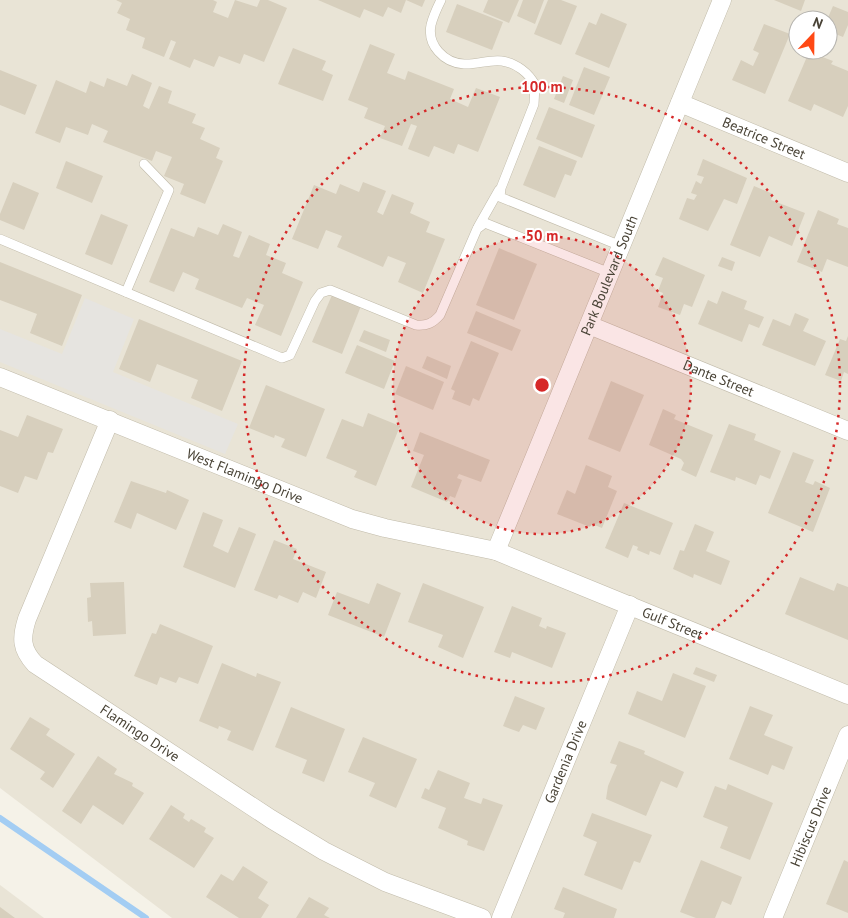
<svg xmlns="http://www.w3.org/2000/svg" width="848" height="918" viewBox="0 0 848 918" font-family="'PT Sans',sans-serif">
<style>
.residential{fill:#e9e4d6;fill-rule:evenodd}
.parking{fill:#e6e4e0}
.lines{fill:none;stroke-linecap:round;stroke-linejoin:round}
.stream{stroke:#a3cdf3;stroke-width:6}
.building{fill:#d7cfbd}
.service-casing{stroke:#c1bbaa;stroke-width:10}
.minor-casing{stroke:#c1bbaa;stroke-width:19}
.service{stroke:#fff;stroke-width:9}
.minor{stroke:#fff;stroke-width:18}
.ring{fill:none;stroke:#d62828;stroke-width:2.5;stroke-dasharray:2.5 5}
.labels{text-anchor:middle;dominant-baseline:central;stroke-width:4;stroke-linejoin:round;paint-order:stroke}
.street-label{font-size:14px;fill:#494336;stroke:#fff}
.centre{fill:#d62828;stroke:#fff;stroke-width:2.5}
.ring-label{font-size:15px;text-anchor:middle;font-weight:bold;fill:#d62828;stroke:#fff;stroke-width:4;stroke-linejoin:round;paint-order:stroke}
</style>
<rect width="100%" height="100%" fill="#f5f2e8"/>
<g class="residential">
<path d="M0,0H848V918H172L0,788ZM798,20H828V50H798Z"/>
<polygon points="0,885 44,918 0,918"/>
</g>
<polygon class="parking" points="85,298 134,319 113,372 238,424 225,454 0,362 0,329 62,354"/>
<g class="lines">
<polyline class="stream" points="0,818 146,918"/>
</g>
<g class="building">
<polygon points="116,0 213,0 217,2 213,12 228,18 235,0 257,7 260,0 268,0 287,8 264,62 244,54 240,64 219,56 214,67 194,59 190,68 169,59 176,42 171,40 164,57 142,48 145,38 126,30 130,19 117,13 122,3"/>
<polygon points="318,0 425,0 422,7 406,0 401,13 388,7 383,17 364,9 360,18"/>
<polygon points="488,0 519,0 509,23 483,12"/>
<polygon points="523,0 544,0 535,24 517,16"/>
<polygon points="548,0 561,0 577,6 561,45 534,34"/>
<polygon points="774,0 805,0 801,11"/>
<polygon points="457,4 503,22 492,50 446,32"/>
<polygon points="833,6 848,12 848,25 843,37 828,31 827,20"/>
<polygon points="601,13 627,24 609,68 575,54 589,22 596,25"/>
<polygon points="764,24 790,34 765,94 732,80 741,60 753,66 759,53 753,50"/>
<polygon points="370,44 395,54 387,73 405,80 408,71 454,89 450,99 468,107 476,88 500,97 478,152 458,144 454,154 434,146 429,157 408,149 417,126 411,124 402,146 380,138 385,126 364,118 368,108 348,100"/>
<polygon points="293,48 326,61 322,70 333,75 323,101 278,84"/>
<polygon points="809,52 833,61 831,64 848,71 848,106 843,117 814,104 811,111 788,101"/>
<polygon points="584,67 610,77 594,115 569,105"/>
<polygon points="0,70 37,85 25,115 0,105"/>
<polygon points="132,74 152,83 143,106 149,109 159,86 172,91 168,103 196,114 192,123 205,128 200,139 220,148 216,158 223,161 205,204 180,194 184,184 164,176 172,157 156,151 152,161 103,142 108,131 92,124 88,135 66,127 60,143 35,133 56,80 86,93 90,81 104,87 107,78 127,86"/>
<polygon points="563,76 573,80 564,103 554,99"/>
<polygon points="549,107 595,125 582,158 536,139"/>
<polygon points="539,146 577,161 571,176 565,174 555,198 523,185"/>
<polygon points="703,159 747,178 737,204 724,199 708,231 679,219 687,198 694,200 697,195 691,193 696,181 701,184 704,177 697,175"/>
<polygon points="66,161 103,176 92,203 56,188"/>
<polygon points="13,182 39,193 24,230 0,220 0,214"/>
<polygon points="363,182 386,191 377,212 383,215 392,194 414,203 410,213 430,222 426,232 445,239 423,293 398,282 406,263 388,256 383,267 337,247 342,236 326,230 318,249 292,239 314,185 336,194 340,184 359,192"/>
<polygon points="754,186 773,194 771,200 805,213 792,246 769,236 760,257 730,245"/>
<polygon points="818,210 839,219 837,224 848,228 848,267 827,259 822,272 797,262"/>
<polygon points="101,214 128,225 112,265 85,254"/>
<polygon points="223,224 242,232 233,256 239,258 249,235 270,244 266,255 286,263 282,273 303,282 281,336 255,325 264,305 247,298 242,308 195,289 199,279 183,272 174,292 149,282 171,228 194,237 198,227 218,235"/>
<polygon points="499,248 537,264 514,320 476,305"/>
<polygon points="663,257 705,275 692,307 684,304 680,315 658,307 663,293 658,291 663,278 655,275"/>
<polygon points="722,257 735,262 732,271 718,266"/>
<polygon points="0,262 82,295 62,346 30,333 37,314 0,300"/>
<polygon points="722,291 747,301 744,309 764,317 759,328 749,324 742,342 698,324 708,300 717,304"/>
<polygon points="332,295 361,306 342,354 312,342"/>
<polygon points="476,311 521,330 512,351 467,333"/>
<polygon points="795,313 809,319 803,331 826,341 815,366 762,345 773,319 790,326"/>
<polygon points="139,319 242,361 222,411 191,398 198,380 157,364 150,382 119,369"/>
<polygon points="364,330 390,340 386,352 359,341"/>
<polygon points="848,336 848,374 844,372 841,381 825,375 840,339 846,341"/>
<polygon points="471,341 499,353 479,401 473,398 470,406 452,399 455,391 451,389"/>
<polygon points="357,345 395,361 384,389 345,373"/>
<polygon points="427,356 451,366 447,379 422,368"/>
<polygon points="406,366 444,382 433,410 395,394"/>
<polygon points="611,381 644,395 620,452 588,439"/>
<polygon points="266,385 325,409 306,457 281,447 285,439 275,435 274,438 249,428"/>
<polygon points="663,409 676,415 674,419 713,435 696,477 681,470 684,463 681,459 649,445"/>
<polygon points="368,413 400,426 376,486 354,477 357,471 326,458 342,419 363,427"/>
<polygon points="27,415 63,429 53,453 48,452 37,480 25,476 18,493 0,486 0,430 18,437"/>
<polygon points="729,424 756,434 754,440 781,451 770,479 760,475 756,485 736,477 735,481 710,472"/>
<polygon points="420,432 490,460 481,482 459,474 457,478 462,480 455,498 450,496 447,502 411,487 424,455 413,451"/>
<polygon points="793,452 814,460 805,482 813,485 815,481 830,488 813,532 768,513"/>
<polygon points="586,465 612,476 608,487 617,491 602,528 592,524 590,527 557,514 567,490 575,494"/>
<polygon points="131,481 166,493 167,490 189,500 176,530 137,513 131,529 114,522"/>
<polygon points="624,503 673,523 660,555 650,551 649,555 637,550 638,547 633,545 628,558 605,548"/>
<polygon points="203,512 223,520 213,546 228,553 239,527 256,534 235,588 183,567"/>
<polygon points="695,524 714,532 706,551 730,561 721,585 694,574 693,578 673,569 680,550 684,551"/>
<polygon points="274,540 297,549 293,559 326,572 316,598 303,592 298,603 279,595 277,599 254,590"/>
<polygon points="800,577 834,591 837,583 848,587 848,640 785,614"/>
<polygon points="124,582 126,634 93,636 92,621 88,622 87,598 91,597 90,583"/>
<polygon points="377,583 401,593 384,637 328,615 337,592 369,604"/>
<polygon points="423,583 484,607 463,658 438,647 443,635 408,622"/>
<polygon points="512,606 542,618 539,626 546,629 547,626 566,633 552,668 512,652 510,658 494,652"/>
<polygon points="160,624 213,646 198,684 179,677 176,683 160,677 157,685 134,676 152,633 156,634"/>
<polygon points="222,663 256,677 257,673 281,682 253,751 227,740 231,731 219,726 218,729 199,721"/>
<polygon points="696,667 717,675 714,682 693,674"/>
<polygon points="673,673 706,686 685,738 628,714 637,691 662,701"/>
<polygon points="515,696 545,708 536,730 523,725 519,732 503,726"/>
<polygon points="750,706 773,715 764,735 793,747 784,770 772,765 768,775 729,759"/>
<polygon points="291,707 345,729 324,782 302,773 307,760 275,747"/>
<polygon points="30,717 50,729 46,735 75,754 53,788 40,779 45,772 10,749"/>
<polygon points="363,737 417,759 396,808 369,796 375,783 348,772"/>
<polygon points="619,741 645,751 644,754 684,772 677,788 661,781 646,816 606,799 608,786 617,765 610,763"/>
<polygon points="98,756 117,769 114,774 133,783 132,786 144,793 123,825 93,805 81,824 62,811"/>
<polygon points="438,770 470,783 464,798 481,804 483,798 503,805 484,851 467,845 468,841 438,828 446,808 421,798 425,788 429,790"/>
<polygon points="728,784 773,803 750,860 720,848 728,827 703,817 715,786 726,790"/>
<polygon points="171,805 185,814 183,818 189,822 191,819 206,828 204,832 214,838 194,868 149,839"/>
<polygon points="592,813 652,835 640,863 634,861 622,890 584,875 597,842 583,836"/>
<polygon points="701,860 742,877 731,905 722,901 715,918 696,918 680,912"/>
<polygon points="844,860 848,862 848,913 826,904"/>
<polygon points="243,866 268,882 258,898 269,905 261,918 239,918 206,897 221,874 233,881"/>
<polygon points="563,887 617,909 614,918 563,918 565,913 554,909"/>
<polygon points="309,897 329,908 324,915 330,918 296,918"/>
<polygon points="0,907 15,918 0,918"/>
</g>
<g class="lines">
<defs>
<g id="service">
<path d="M441,0C437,8 433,17 431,25C427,45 444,63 464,64C476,65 490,59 502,61C516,63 529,73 535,85L534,104L501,188L500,197L621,246"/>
<polyline points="478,227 499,190"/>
<path d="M0,239L282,358L290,355L315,301L321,293L330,290L416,325C427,326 433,323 440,315L477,229L485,223L610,273"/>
<polyline points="126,292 169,190 144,164"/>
</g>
<g id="minor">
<path id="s1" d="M680,103L848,173"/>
<path id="s2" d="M589,325L848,431"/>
<path id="s3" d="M0,377L352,519L385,528L496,551L848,695"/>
<path id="s4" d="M110,420L27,619C21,638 21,649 35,664L271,819L324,851L385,882L482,918"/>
<path id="s5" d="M496,551L722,0"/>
<path id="s6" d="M501,918L630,605"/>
<path id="s7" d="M773,918L848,735"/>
</g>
</defs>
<use href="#service" class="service-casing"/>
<use href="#minor" class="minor-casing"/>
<use href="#service" class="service"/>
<use href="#minor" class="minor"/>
</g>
<circle cx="542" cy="385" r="149" fill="#d62828" fill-opacity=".12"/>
<g class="ring">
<circle cx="542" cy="385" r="149"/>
<circle cx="542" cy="385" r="298"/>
</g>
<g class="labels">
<g class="street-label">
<text stroke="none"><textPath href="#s1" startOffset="91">Beatrice Street</textPath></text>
<text stroke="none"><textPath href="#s5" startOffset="298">Park Boulevard South</textPath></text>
<text stroke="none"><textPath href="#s2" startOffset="140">Dante Street</textPath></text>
<text stroke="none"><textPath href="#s3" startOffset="264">West Flamingo Drive</textPath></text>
<text stroke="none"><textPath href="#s3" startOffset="718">Gulf Street</textPath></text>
<text stroke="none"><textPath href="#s4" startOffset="390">Flamingo Drive</textPath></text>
<text stroke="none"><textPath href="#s6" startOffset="169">Gardenia Drive</textPath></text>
<text stroke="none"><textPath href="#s7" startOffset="99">Hibiscus Drive</textPath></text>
</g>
</g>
<circle cx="542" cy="385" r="8" class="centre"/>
<g class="ring-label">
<text x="542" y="92">100 m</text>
<text x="542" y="241">50 m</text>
</g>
<g transform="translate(813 35) rotate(22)"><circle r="24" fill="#ffffff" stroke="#b6b4af"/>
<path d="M0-4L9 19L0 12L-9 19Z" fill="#ff4915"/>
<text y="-8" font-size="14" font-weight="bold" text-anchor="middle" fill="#494336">N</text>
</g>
</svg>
